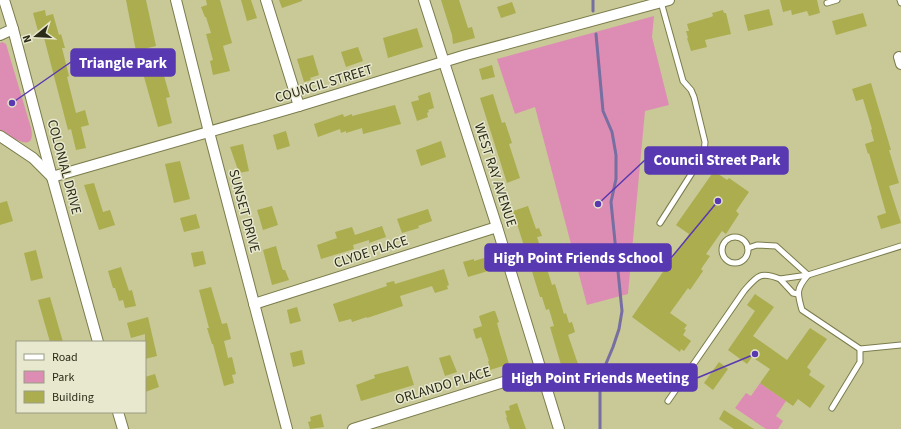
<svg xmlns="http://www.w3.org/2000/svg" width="901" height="429" viewBox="0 0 901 429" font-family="'Source Sans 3',sans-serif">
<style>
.green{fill:#dd8db4}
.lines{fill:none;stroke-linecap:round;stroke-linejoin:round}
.stream{stroke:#776ea2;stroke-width:3}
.building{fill:#acad4e}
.service-casing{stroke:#7b7c4c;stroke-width:7}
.minor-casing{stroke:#7b7c4c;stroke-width:12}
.service{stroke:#fff;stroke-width:5}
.minor{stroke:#fff;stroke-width:10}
.labels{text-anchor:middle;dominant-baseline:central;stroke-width:3;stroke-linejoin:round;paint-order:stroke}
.street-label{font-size:14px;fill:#2b2b17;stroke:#e7e8ce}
.leader{fill:none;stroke:#5939b1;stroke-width:1.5}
.callout-dot{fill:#5939b1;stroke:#e7e8ce;stroke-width:1.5}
.callout{fill:#5939b1;stroke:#5939b1;stroke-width:1.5}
.callout-label{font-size:15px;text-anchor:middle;font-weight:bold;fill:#fff}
</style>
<rect width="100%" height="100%" fill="#c8c996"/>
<g class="green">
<polygon points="654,16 652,37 669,105 645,111 628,294 587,305 535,107 515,114 497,59"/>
<path d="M2,42L6,44L31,128C37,156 10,136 0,130V43Z"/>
<polygon points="760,383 786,401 776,416 783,421 778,429 766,429 735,408 746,393 751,396"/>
</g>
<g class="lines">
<g class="stream">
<polyline points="593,0 593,11"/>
<polyline points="596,34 603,111 612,132 616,155 616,179 611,202 622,311 619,329 613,347 605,366 600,389 600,429"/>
</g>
</g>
<g class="building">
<polygon points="126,0 146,0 156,46 136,51"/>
<polygon points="206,0 220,0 232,43 223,46 230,71 213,75 210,61 213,60 206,34 211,33 206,17 205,17 201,7 207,5"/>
<polygon points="241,0 251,0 257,18 247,21"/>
<polygon points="279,0 302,0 302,1 282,8"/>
<polygon points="441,0 459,0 468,28 472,27 475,38 453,44 452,35"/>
<polygon points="780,0 817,0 820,13 809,16 807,11 792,15 791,10 783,12"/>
<polygon points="512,2 516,13 501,18 497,7"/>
<polygon points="769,9 773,25 748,31 744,15"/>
<polygon points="45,10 46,16 53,14 59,35 61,34 65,48 62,48 69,76 67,77 76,113 85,110 89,125 81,127 86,148 76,150 71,129 68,130 42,30 38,31 33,13"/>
<polygon points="723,10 724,13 726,13 731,34 705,40 707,47 691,51 687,38 688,38 686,31 689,31 687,24 711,17 713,16 712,13"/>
<polygon points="863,13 867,26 836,35 832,21"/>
<polygon points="417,28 423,47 388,58 383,38"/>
<polygon points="358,47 363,61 346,67 341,52"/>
<polygon points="313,55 319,75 310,78 311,80 304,82 297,59"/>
<polygon points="164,60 167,76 164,76 170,97 166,98 172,123 158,127 141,66"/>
<polygon points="492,65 495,77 482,80 479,69"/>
<polygon points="871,83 891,150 889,150 899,183 889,186 901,223 881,229 877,216 886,213 869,153 868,154 865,144 874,141 871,130 872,129 863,99 856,101 852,89"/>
<polygon points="430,92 434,108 428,110 429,112 427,113 428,117 417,121 411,102 419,100 418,96"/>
<polygon points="493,94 502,123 505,122 512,143 509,144 520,178 507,183 480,98"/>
<polygon points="395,105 401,124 363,134 362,128 346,133 346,131 341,133 340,129 318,137 314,124 343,114 344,117 352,114 352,116"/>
<polygon points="286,131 290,146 277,150 273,135"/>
<polygon points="441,141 446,157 421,166 416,150"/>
<polygon points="243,144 249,171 239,173 230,147"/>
<polygon points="180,161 190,199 174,203 165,164"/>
<polygon points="714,171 727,180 729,178 749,192 736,211 739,214 726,234 722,231 706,254 710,256 701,269 703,271 690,290 688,288 670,313 687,325 684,329 686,330 683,335 691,341 684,351 681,349 680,352 632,317 689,234 676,225"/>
<polygon points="94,183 103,212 110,210 115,225 99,230 84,185"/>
<polygon points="7,201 13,221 0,225 0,203"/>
<polygon points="272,206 278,225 263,230 257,210"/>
<polygon points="528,206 536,229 539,228 542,236 537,237 552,285 555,284 564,314 566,313 569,323 572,322 575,332 568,335 580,370 564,375 550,327 554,326 549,309 546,310 542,297 540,297 513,211"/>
<polygon points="428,209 432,221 418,226 419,228 402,233 397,219"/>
<polygon points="196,214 200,228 184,232 180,218"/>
<polygon points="382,226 386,237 369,243 369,240 353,245 354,249 321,259 317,245 337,238 335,232 352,227 355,235"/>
<polygon points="276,246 282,268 283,270 285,270 289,280 272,285 263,250"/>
<polygon points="36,250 43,278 31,281 24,253"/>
<polygon points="203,251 206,264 194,267 191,253"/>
<polygon points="484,258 488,271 468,277 463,262 474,259 474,261"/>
<polygon points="121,267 129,291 132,290 136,306 125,308 123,300 119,301 115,288 113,288 108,271"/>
<polygon points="444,269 449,285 447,286 448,289 435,293 432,286 400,296 403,306 367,318 367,317 352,322 351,319 339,322 333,304 387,286 386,283 394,281 395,284"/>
<polygon points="211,287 222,324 227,323 231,339 224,341 228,358 232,357 236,374 232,375 234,383 224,386 213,344 212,344 207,328 209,328 199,290"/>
<polygon points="755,294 774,307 753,336 787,360 810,328 827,339 807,367 811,371 809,375 825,386 810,408 798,399 793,406 760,383 770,369 752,357 747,364 728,350 755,311 747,305"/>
<polygon points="50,297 63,342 50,342 38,300"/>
<polygon points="297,307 301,321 290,324 287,310"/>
<polygon points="493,311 495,311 499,322 497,323 500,334 509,364 490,370 488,361 489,361 481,337 476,339 473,329 482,326 479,316"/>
<polygon points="148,317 157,356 145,359 145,334 131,338 127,323"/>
<polygon points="302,350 305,364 293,367 290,353"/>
<polygon points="450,355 457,372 445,376 439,358"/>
<polygon points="719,362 728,369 713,390 704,383"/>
<polygon points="408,366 414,385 361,401 356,385 375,378 374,375"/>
<polygon points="155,374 159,387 145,392 145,377"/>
<polygon points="517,403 526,429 510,429 506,418 507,417 505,411 510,410 509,406"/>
<polygon points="724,410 754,429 734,429 719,419"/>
<polygon points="321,414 324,427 310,429 308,422 311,421 310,417"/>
</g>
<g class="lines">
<defs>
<g id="service">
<polyline points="900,0 901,3"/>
<polyline points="827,3 837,0"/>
<polyline points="660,223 704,154 705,142 694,97 691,90 683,81 661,2"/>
<circle cx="735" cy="250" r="13"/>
<path d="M901,246L808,275C796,289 797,293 802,310L860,349L901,345"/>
<polyline points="748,248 757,245 776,246 808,275"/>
<polyline points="798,294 793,293 780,279 808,275"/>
<path d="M668,401L744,291C757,276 760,271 780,279"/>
<polyline points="832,408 860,362 860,349"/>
</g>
<g id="minor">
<polyline points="4,0 13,29 52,177 98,342"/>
<polyline points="176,0 209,132 287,429"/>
<polyline points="266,0 299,106"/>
<polyline points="424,0 497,227 559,429"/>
<polyline points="0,35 13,29"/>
<polyline points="899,57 901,64"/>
<polyline points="0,136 33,158 51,176"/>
<polyline points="52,177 299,106 466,55 669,0"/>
<polyline points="254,304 497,227"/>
<polyline points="118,412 123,429"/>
<polyline points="353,429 542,370"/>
</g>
</defs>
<use href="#service" class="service-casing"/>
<use href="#minor" class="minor-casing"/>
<use href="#service" class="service"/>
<use href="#minor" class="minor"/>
</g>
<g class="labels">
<g class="street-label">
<text transform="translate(324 84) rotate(-17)">COUNCIL STREET</text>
<text transform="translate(64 167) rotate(75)">COLONIAL DRIVE</text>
<text transform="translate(495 175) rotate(72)">WEST RAY AVENUE</text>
<text transform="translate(244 211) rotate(75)">SUNSET DRIVE</text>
<text transform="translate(371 252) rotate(-18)">CLYDE PLACE</text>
<text transform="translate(443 386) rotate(-17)">ORLANDO PLACE</text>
</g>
</g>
<path class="leader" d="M12 103L71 62M598 204L645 160M718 201L671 258M755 354L697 378"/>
<g class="callout-dot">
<circle cx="12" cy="103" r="4"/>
<circle cx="598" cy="204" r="4"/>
<circle cx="718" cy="201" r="4"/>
<circle cx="755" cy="354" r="4"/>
</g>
<g class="callout">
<rect x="71" y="49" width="104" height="27" rx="4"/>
<rect x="645" y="147" width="143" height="27" rx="4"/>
<rect x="485" y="244" width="186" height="27" rx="4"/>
<rect x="503" y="364" width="194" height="27" rx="4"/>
</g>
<g class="callout-label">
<text x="123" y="68">Triangle Park</text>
<text x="717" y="165">Council Street Park</text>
<text x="578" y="263">High Point Friends School</text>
<text x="600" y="383">High Point Friends Meeting</text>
</g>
<rect x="16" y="341" width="130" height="72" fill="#e7e8ce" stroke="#9c9c85"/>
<rect x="24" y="354" width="20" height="6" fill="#ffffff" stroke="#9c9c85"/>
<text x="52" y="361" font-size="12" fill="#2b2b17">Road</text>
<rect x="24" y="371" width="20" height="12" fill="#dd8db4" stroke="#9c9c85"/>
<text x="52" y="381" font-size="12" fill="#2b2b17">Park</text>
<rect x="24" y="391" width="20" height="12" fill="#acad4e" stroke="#9c9c85"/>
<text x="52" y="401" font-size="12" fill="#2b2b17">Building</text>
<g transform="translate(36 36) rotate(252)" stroke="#e7e8ce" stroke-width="3" paint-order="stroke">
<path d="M0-3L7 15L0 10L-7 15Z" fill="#2b2b17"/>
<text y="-6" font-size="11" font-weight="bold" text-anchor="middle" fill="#2b2b17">N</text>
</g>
</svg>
